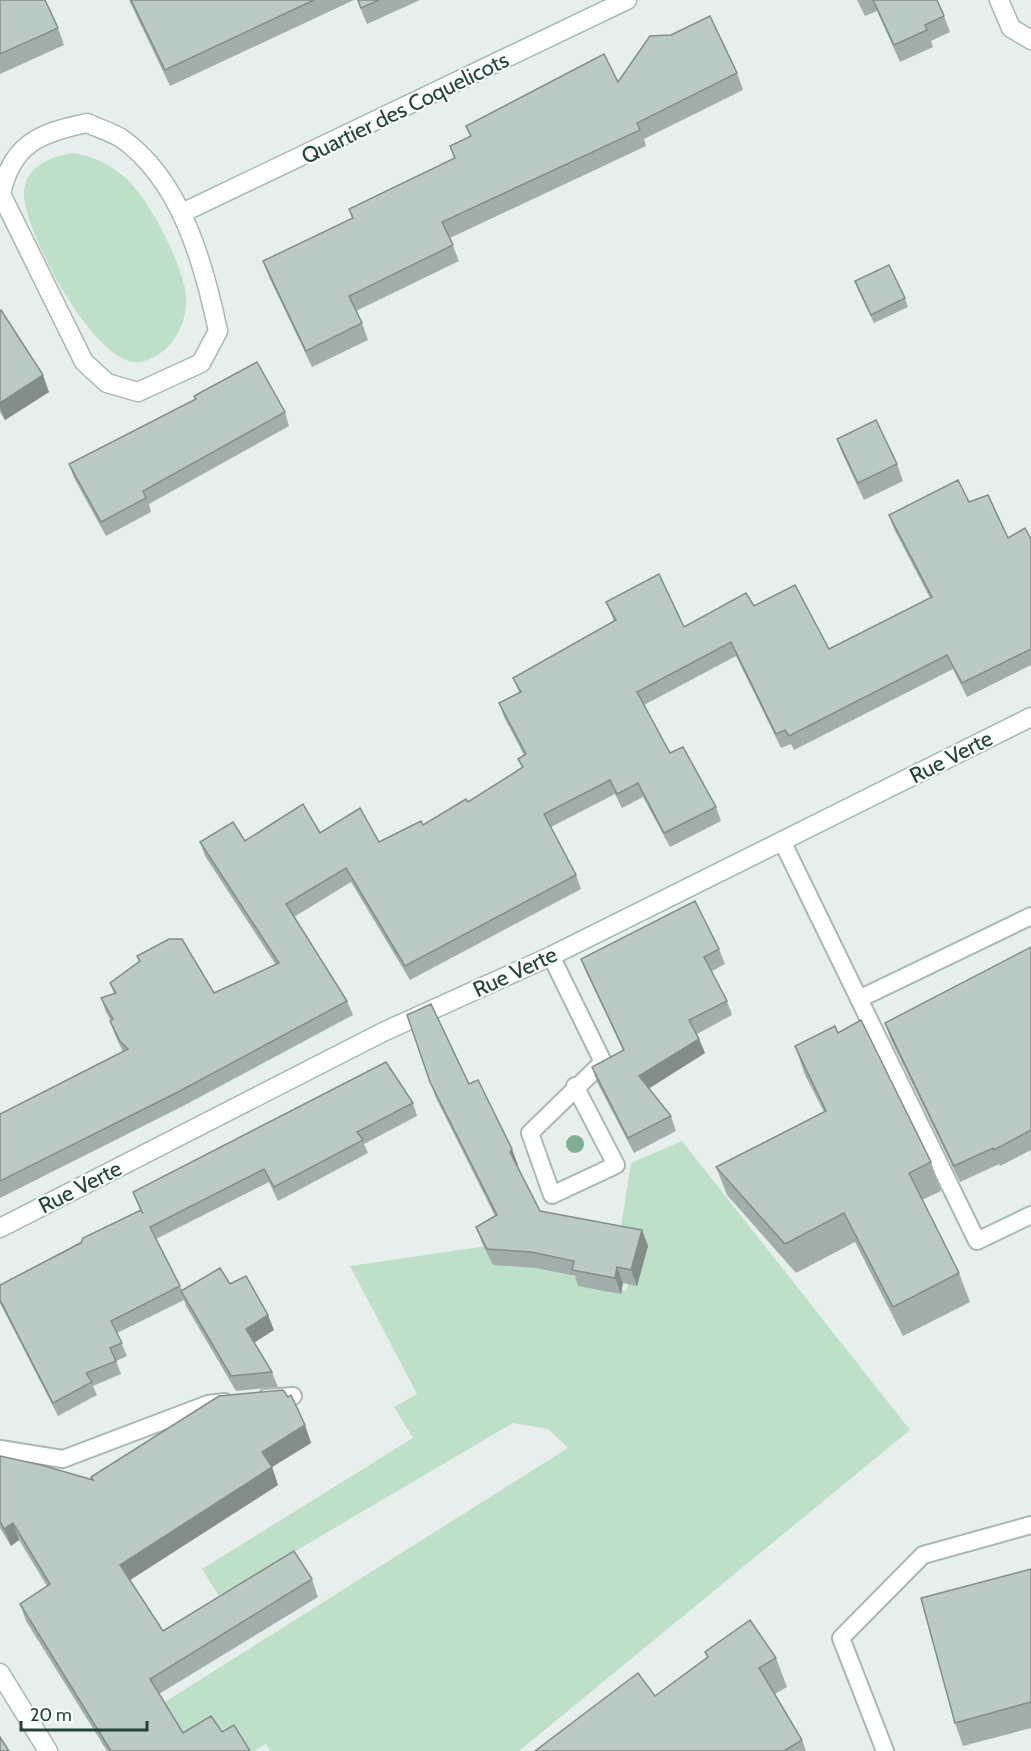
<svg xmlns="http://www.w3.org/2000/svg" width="1031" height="1751" viewBox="0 0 1031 1751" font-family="Cabin,sans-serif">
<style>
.green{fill:#bfe0c8}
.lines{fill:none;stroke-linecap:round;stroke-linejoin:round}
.service-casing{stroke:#a8b8b2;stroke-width:20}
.minor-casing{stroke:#a8b8b2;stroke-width:21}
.secondary-casing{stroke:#a4bbb3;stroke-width:21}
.service{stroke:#fff;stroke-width:16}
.minor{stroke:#fff;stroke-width:18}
.secondary{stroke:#fff;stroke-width:18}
.tree{fill:#80af93}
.wall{fill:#a1aea9}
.shaded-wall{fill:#838d89}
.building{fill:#bbcac4;stroke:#838d89;stroke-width:1.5}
.labels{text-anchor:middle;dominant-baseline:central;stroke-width:4.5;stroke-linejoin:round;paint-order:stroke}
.street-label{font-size:22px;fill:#24423a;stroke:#f7fbf9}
</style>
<rect width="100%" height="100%" fill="#e6efeb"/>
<g class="green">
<path d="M73,153C92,156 107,163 122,175C147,194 179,258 185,289C191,320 172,356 140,362C97,370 21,228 24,191C26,166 52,156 73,153Z"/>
<polygon points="682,1141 910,1430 519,1751 270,1751 266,1744 254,1751 189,1751 160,1705 568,1448 548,1429 513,1423 219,1596 202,1569 413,1438 394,1407 417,1394 350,1266 507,1243 548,1269 626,1291 632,1271 618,1246 631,1163"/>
</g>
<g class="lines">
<defs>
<g id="service">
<polyline points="782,841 977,1241 1031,1215"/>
<polyline points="551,956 603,1062 530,1133 552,1195 616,1165 575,1086"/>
<polyline points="859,999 1031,916"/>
<polyline points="266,1398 293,1396"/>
<polyline points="0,1449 63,1459 208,1404 225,1402"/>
<polyline points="885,1751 841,1638 923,1555 1031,1525"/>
</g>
<g id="minor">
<polyline points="999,0 1011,28 1031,40"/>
<path d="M87,123C98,128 111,132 121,138C181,180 204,264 218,331L201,363L138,392L107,383L84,362L1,194C12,144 39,133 87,123Z"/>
<polyline points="182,213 627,0"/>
<polyline points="0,1228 383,1032 551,956 1031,717"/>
</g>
<polyline id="secondary" points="0,1673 48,1751"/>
</defs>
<use href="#service" class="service-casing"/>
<use href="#minor" class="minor-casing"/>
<use href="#secondary" class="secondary-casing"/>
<use href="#service" class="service"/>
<use href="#minor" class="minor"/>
<use href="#secondary" class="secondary"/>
</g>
<circle class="tree" cx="575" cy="1144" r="9"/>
<g class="wall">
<polygon points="0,0 58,28 64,45 0,74"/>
<polygon points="129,0 354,0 170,86"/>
<polygon points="357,0 420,0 367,24"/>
<polygon points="857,0 937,0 944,16 950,32 931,41 933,47 900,62 877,11 865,16"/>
<polygon points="737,73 743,90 644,139 646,146 450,238 459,261 356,311 362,323 368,340 312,367 269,277 263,261 352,218 349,209 454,158 450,146 470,136 466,126 618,82"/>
<polygon points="855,281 905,298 908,307 874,323 858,290"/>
<polygon points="0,311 49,392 5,420 0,412"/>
<polygon points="194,396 285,412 289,426 149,504 151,512 106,536 74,478 69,464 195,400"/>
<polygon points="837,439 897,464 903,481 864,500 843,455"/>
<polygon points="969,502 1008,538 1031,539 1031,665 967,697 953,669 794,750 791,744 781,748 736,656 644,705 670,753 716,807 721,821 670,847 643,797 622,808 615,794 551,827 576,875 581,889 410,980 351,882 294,917 347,1001 353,1015 183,1106 0,1198 0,1114 123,1052 115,1035 110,1021 111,1021 106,1012 101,998 114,994 110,983 139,962 137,956 214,993 276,965 205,856 200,842 245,841 320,833 379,842 423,825 468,802 522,768 518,759 524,755 504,717 499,703 519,692 513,678 614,621 606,602 684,627 754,606 829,649 930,598 894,529 889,515"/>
<polygon points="1031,947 1031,1150 1000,1166 999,1164 960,1182 891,1040 885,1023"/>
<polygon points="719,949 725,964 712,971 727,1001 732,1015 697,1034 705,1053 649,1088 671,1116 676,1131 634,1153 597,1082 592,1067 623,1050 587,974 581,959"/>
<polygon points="407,1015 469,1084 518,1165 517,1166 540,1211 642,1230 648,1246 637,1286 623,1283 621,1294 578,1286 575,1276 536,1268 493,1265 482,1243 476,1227 495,1216 436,1098"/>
<polygon points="838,1033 931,1162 941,1191 922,1200 959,1273 970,1302 903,1336 855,1242 796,1273 727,1195 716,1167 824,1112 805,1075 795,1046"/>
<polygon points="413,1103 417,1116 364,1144 368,1153 278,1201 269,1182 156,1239 182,1290 230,1284 274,1330 254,1342 272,1372 278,1387 236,1391 186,1306 184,1300 117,1333 127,1356 116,1361 121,1374 93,1386 97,1395 58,1416 0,1303 0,1285 140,1210 133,1192"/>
<polygon points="305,1425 311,1443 272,1467 278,1485 130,1580 163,1631 312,1579 318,1597 159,1694 183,1733 222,1732 250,1751 107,1751 26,1621 20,1604 47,1586 19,1540 11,1546 0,1528 0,1456 93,1480"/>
<polygon points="1031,1569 1031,1728 963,1746 955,1723"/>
<polygon points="705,1652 776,1658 787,1687 775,1694 802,1740 806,1751 535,1751 655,1696 707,1657"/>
</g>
<g class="shaded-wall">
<polygon points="43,375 49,392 5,420 0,407 0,403"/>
<polygon points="699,1039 705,1053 645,1091 639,1076"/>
<polygon points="512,1149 518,1165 515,1168 510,1152"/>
<polygon points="642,1230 648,1246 637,1286 631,1270"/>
<polygon points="617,1267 623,1283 621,1294 615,1278"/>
<polygon points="268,1315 274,1330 252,1344 246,1329"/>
<polygon points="305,1425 311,1443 272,1467 278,1485 127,1582 120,1565 262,1452"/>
<polygon points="13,1523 19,1540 11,1546 4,1529"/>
</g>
<g class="building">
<polygon points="0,0 45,0 58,28 0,54"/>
<polygon points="131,0 314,0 165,70"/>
<polygon points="358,0 379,0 361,8"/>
<polygon points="873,0 937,0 944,16 925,25 927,30 894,45"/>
<polygon points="710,16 737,73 637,123 640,130 442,222 453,245 349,296 362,323 306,351 263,261 353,218 349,209 455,158 450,146 471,136 466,126 604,54 618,82 650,36 671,35"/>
<polygon points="889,265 905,298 871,315 855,281"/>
<polygon points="1,310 43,375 0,403 0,311"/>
<polygon points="257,362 285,412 143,491 146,498 101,522 69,464 196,399 194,396"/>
<polygon points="876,420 897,464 858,483 837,439"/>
<polygon points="958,480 969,502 988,495 1008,538 1025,528 1031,539 1031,649 962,683 947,655 789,736 785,730 776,734 731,642 637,692 670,753 683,747 716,807 664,833 638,783 617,794 610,780 544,814 576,875 405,966 346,868 286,904 347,1001 178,1092 0,1181 0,1114 128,1049 120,1041 110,1021 113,1019 101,998 116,993 110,983 140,961 137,956 169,939 182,939 214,993 279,963 200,842 233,822 245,841 303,804 320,833 360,808 379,842 421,821 423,825 466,799 468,802 523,767 518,759 526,754 499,703 521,692 513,678 616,620 606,602 659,574 684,627 746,593 754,606 795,585 829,649 932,597 889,515"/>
<polygon points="695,901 719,949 704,957 727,1001 689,1020 699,1039 639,1076 671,1116 628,1138 592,1067 624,1050 581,959"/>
<polygon points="1031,947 1031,1130 994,1150 993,1148 954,1166 885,1023"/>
<polygon points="431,1004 469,1084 478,1080 512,1149 510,1152 540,1211 642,1230 631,1270 617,1267 615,1278 572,1270 574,1261 531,1252 487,1249 476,1227 497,1215 430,1082 407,1015"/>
<polygon points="861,1020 931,1162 909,1173 959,1273 893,1307 844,1213 785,1244 716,1167 826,1111 795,1046 835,1026 838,1033"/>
<polygon points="386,1062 413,1103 357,1132 363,1140 274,1187 264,1169 150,1227 180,1286 111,1321 122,1343 110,1348 116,1361 86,1373 92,1382 53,1403 0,1300 0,1285 81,1243 83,1238 141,1210 143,1214 133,1192"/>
<polygon points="220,1268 230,1284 246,1276 268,1315 246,1329 272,1372 231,1376 181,1291"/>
<polygon points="283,1390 288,1397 291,1395 305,1425 262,1452 272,1467 120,1565 163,1631 294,1551 312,1579 150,1679 183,1733 211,1716 222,1732 234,1725 250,1751 111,1751 20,1604 50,1584 13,1523 4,1529 0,1521 0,1456 41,1465 93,1480 91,1477 219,1396"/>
<polygon points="1031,1569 1031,1702 955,1723 921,1598"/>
<polygon points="750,1620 776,1658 759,1668 802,1740 784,1751 535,1751 638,1673 655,1696 708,1657 705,1652"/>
<polygon points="0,1737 9,1751 0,1751"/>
</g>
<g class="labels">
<g class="street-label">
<text transform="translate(405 108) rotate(-26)">Quartier des Coquelicots</text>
<text transform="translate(951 757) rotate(-27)">Rue Verte</text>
<text transform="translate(515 972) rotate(-25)">Rue Verte</text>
<text transform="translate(80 1187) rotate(-27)">Rue Verte</text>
</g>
</g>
<path d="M21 1721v9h126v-9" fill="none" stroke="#24423a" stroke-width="3"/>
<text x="30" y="1721" font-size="18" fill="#24423a" stroke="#f7fbf9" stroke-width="4.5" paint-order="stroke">20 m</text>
</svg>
